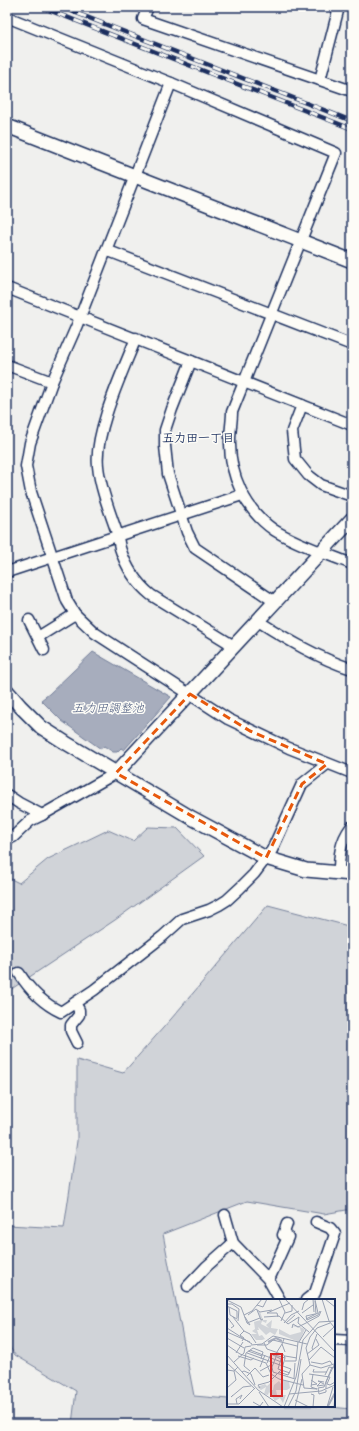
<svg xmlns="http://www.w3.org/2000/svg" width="359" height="1431" viewBox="0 0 359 1431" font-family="Delius,'Klee One',sans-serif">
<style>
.green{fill:#d0d3d8;stroke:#76819b}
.water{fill:#a7adbd;stroke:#6f7b97}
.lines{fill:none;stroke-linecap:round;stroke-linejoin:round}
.minor-casing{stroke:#1b2f5e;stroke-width:13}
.tertiary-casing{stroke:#1b2f5e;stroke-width:16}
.minor{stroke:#fdfcf7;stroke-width:10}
.tertiary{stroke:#fdfcf7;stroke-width:13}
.rail-casing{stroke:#1b2f5e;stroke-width:4.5}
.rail{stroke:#fdfcf7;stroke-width:3;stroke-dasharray:9;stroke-linecap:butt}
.marked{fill:none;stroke:#e8590c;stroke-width:3;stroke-dasharray:8 5;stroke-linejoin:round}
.labels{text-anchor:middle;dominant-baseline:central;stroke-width:3;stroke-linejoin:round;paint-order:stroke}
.neighbourhood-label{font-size:12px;font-weight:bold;fill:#1b2f5e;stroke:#fdfcf7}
.water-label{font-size:12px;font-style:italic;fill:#4c5b7f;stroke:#fdfcf7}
.inset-river{fill:none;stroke:#a7adbd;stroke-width:2}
.inset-road{fill:none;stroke:#9ba3b4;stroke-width:1}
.view{fill:#d62828;fill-opacity:0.15;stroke:#d62828;stroke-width:2}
.inset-edge{fill:none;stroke:#1b2f5e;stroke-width:2}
</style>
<rect width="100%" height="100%" fill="#f0f0ee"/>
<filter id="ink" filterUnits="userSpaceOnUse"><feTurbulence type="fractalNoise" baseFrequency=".025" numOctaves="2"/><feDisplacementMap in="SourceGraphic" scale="8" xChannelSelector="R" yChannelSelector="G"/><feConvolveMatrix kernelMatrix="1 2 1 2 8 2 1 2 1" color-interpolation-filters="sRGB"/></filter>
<g filter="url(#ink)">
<g class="green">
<polygon points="148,827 177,828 204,856 115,920 7,992 7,877 19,883 48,859 108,830 133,841"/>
<polygon points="268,905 352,927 352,1209 324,1214 247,1201 163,1234 194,1396 228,1399 228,1406 319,1406 352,1409 352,1424 72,1424 76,1391 15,1355 7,1343 7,1225 64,1228 77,1141 77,1060 123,1073 171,1019"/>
</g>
<polygon class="water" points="93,652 171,697 124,750 121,748 117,752 113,752 104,746 101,749 62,721 41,700 49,694"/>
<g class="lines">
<defs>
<g id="minor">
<polyline points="148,7 143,19 352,91"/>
<path d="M7,17L171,83L336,153L232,412C232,421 230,431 230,440C229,474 245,510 274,530C296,544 327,554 352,564"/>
<polyline points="320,80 339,7"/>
<polyline points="171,83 77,325 52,382 30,443 26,466 31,492 67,601 75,614 95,633 228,719 289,748 352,773"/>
<polyline points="106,250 352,345"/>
<polyline points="7,288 352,425"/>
<path d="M136,338C123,371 94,432 98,466C100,488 110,512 117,533C118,538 119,543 120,548C126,567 136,583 151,595L234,646"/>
<polyline points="191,361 172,409 165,430 165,446 168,474 187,532 195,548 275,602"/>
<polyline points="7,365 52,382"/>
<polyline points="302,405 292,431 295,459 308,475 321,485 352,496"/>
<polyline points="7,572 242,495"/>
<polyline points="29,620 44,650"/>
<path d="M258,621C288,640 318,658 352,669"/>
<polyline points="38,637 75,614"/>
<polyline points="7,795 19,803 42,815"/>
<polyline points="7,840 13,837 30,821 42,815 116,773"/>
<path d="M339,873C339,855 340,842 351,827"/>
<path d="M19,973C29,989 44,1004 61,1012L94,990L162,937L182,919L209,910L219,905L227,900L240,888L254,874L272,850L302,784L327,764"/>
<polyline points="75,1003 79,1010 79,1015 71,1025 71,1031 77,1043"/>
<polyline points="225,1215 233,1243 268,1279 280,1300"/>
<polyline points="268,1279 271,1275 288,1237 283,1235 287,1224"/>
<polyline points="188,1286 207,1266 233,1243"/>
<polyline points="306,1300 315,1293 335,1234 330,1228 316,1222"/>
<polyline points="334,1340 352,1341"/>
</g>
<g id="tertiary">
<polyline points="7,126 352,261"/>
<polyline points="7,691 20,706 41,727 66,743 192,818 266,858 306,870 352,874"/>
<polyline points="116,773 352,519"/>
</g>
</defs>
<use href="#minor" class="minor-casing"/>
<use href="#tertiary" class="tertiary-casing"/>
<use href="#minor" class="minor"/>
<use href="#tertiary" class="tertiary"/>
<defs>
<g id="rail">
<polyline points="41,7 352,129"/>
<polyline points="61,7 352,121"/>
</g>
</defs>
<use href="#rail" class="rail-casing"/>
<use href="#rail" class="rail"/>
</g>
</g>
<path class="marked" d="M190,694L250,731L327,764L302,784L266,858L116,773Z"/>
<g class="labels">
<g class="neighbourhood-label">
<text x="198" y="437">五力田一丁目</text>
</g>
<g class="water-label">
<text x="108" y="707">五力田調整池</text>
</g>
</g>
<g transform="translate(227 1299)">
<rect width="108" height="108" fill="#f0f0ee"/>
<path d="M31,12L33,13L36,21H40L39,24L35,22L34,25L42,29L39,26L45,21L44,29L51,30L48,36L43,33L39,36L31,28L32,31H30L32,37L35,36L38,40L35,41H29L24,35H30L25,32L28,30L27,23L30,22L31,25L30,22L34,21ZM68,26L78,30L72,43L52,35V30L63,36L74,33L73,29L65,27ZM49,79L43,85V91H46L47,86L52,82L56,88V81L62,83L63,89L60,91H49L50,96H59L56,104L53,99L48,102L42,93L41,96L37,95L39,88L34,91L30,88L38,85L40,87Z" fill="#d0d3d8"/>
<path class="inset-river" d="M41,43L49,39L55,42M101,107L108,94"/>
<path class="inset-road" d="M52,0L58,13L54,22M58,0L108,53M86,0L87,13M95,0L102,22L107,28M98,0L108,8M0,1L14,8L20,24L33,19M88,2L89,15M0,5H5L12,10L11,22M30,6L36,8L40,0M0,7L10,12V19M2,8L3,16L10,20M30,11L34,21L36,20M75,11L77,4L82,0M40,14L63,4M40,14H50L51,18M58,14L65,12V6M75,14L86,6M88,15L79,17L80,21L91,16L93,12M17,16L25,12L35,0M21,16L29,10L33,13L45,11M0,18L7,27L4,29M6,18L17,32L13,36L17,39L15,42M18,18L23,26L20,24M37,18L52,17L61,25L72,18M72,18L71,24L82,33M79,20L91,14L88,1M57,24L64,16L72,12M59,24L68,16M0,29L25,45M65,29L66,25L71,28L79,24L92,17L94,12M17,32L23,35L29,44M0,33L23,43M96,38L107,28M0,39L17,49M57,40L55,45L58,53M72,43L79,31M55,45L48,56L58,59M0,46L13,55L39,64L44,75L52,80L76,86M24,46L35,45L46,37L80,45M30,46H40L46,41L70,47M23,51L57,64M86,51L85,49L90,35M21,52L35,57M9,54L16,43M20,54L64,70L61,76L52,73M80,55L92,46L89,40M0,56L31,91L56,108M11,57L24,61L27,59M58,57L70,59M49,58L45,68L46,73L68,80M82,61L94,48L108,59M58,62H69L71,43M7,63L17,54L18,48L24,47M84,63L95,65L103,62L105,65M0,64L28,90M40,64L44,55L54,60L51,70L63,74M83,66L79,49L83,38L90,29L103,24M83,66L75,75L77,89L90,90L84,88M83,66L94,69L107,65M33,68L38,56M87,70L86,73H100M0,71L7,72L11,68M23,72L17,67L19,54L26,49L36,53L34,60M33,72L44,66M15,73L17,72L24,75L28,86M82,75L103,78L100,85L103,86L108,83M98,76L102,68L108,69M20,77L28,69L36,78L42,76M67,79L68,64M94,83L90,87L97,86M97,85L91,82L97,83M84,86L90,85L84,81M84,88L86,75M0,89L9,81L7,72M33,89L31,86L42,83L55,70L58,59L57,56L40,50L37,44M99,90V83L108,64M99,91V93L92,95L91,89L97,88L105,68M32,93L42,108M62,95L94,92L108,86M84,95L87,96L86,108M6,96L4,98L16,88L24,87M68,101L82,108M26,103L33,107L36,103M0,105H12L28,89M10,105L9,100L15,96L13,100M57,108L69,78L76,41L92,23L108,22M61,108L69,92L74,60M68,108L75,80M100,108L106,88M107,108L108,96"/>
<path class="view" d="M44,55H55V97H44Z"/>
<rect width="108" height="108" class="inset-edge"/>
</g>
<rect width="359" height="1431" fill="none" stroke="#fdfcf7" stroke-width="24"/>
<rect x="12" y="12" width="335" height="1407" fill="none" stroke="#1b2f5e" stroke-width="1.5" filter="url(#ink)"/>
</svg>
